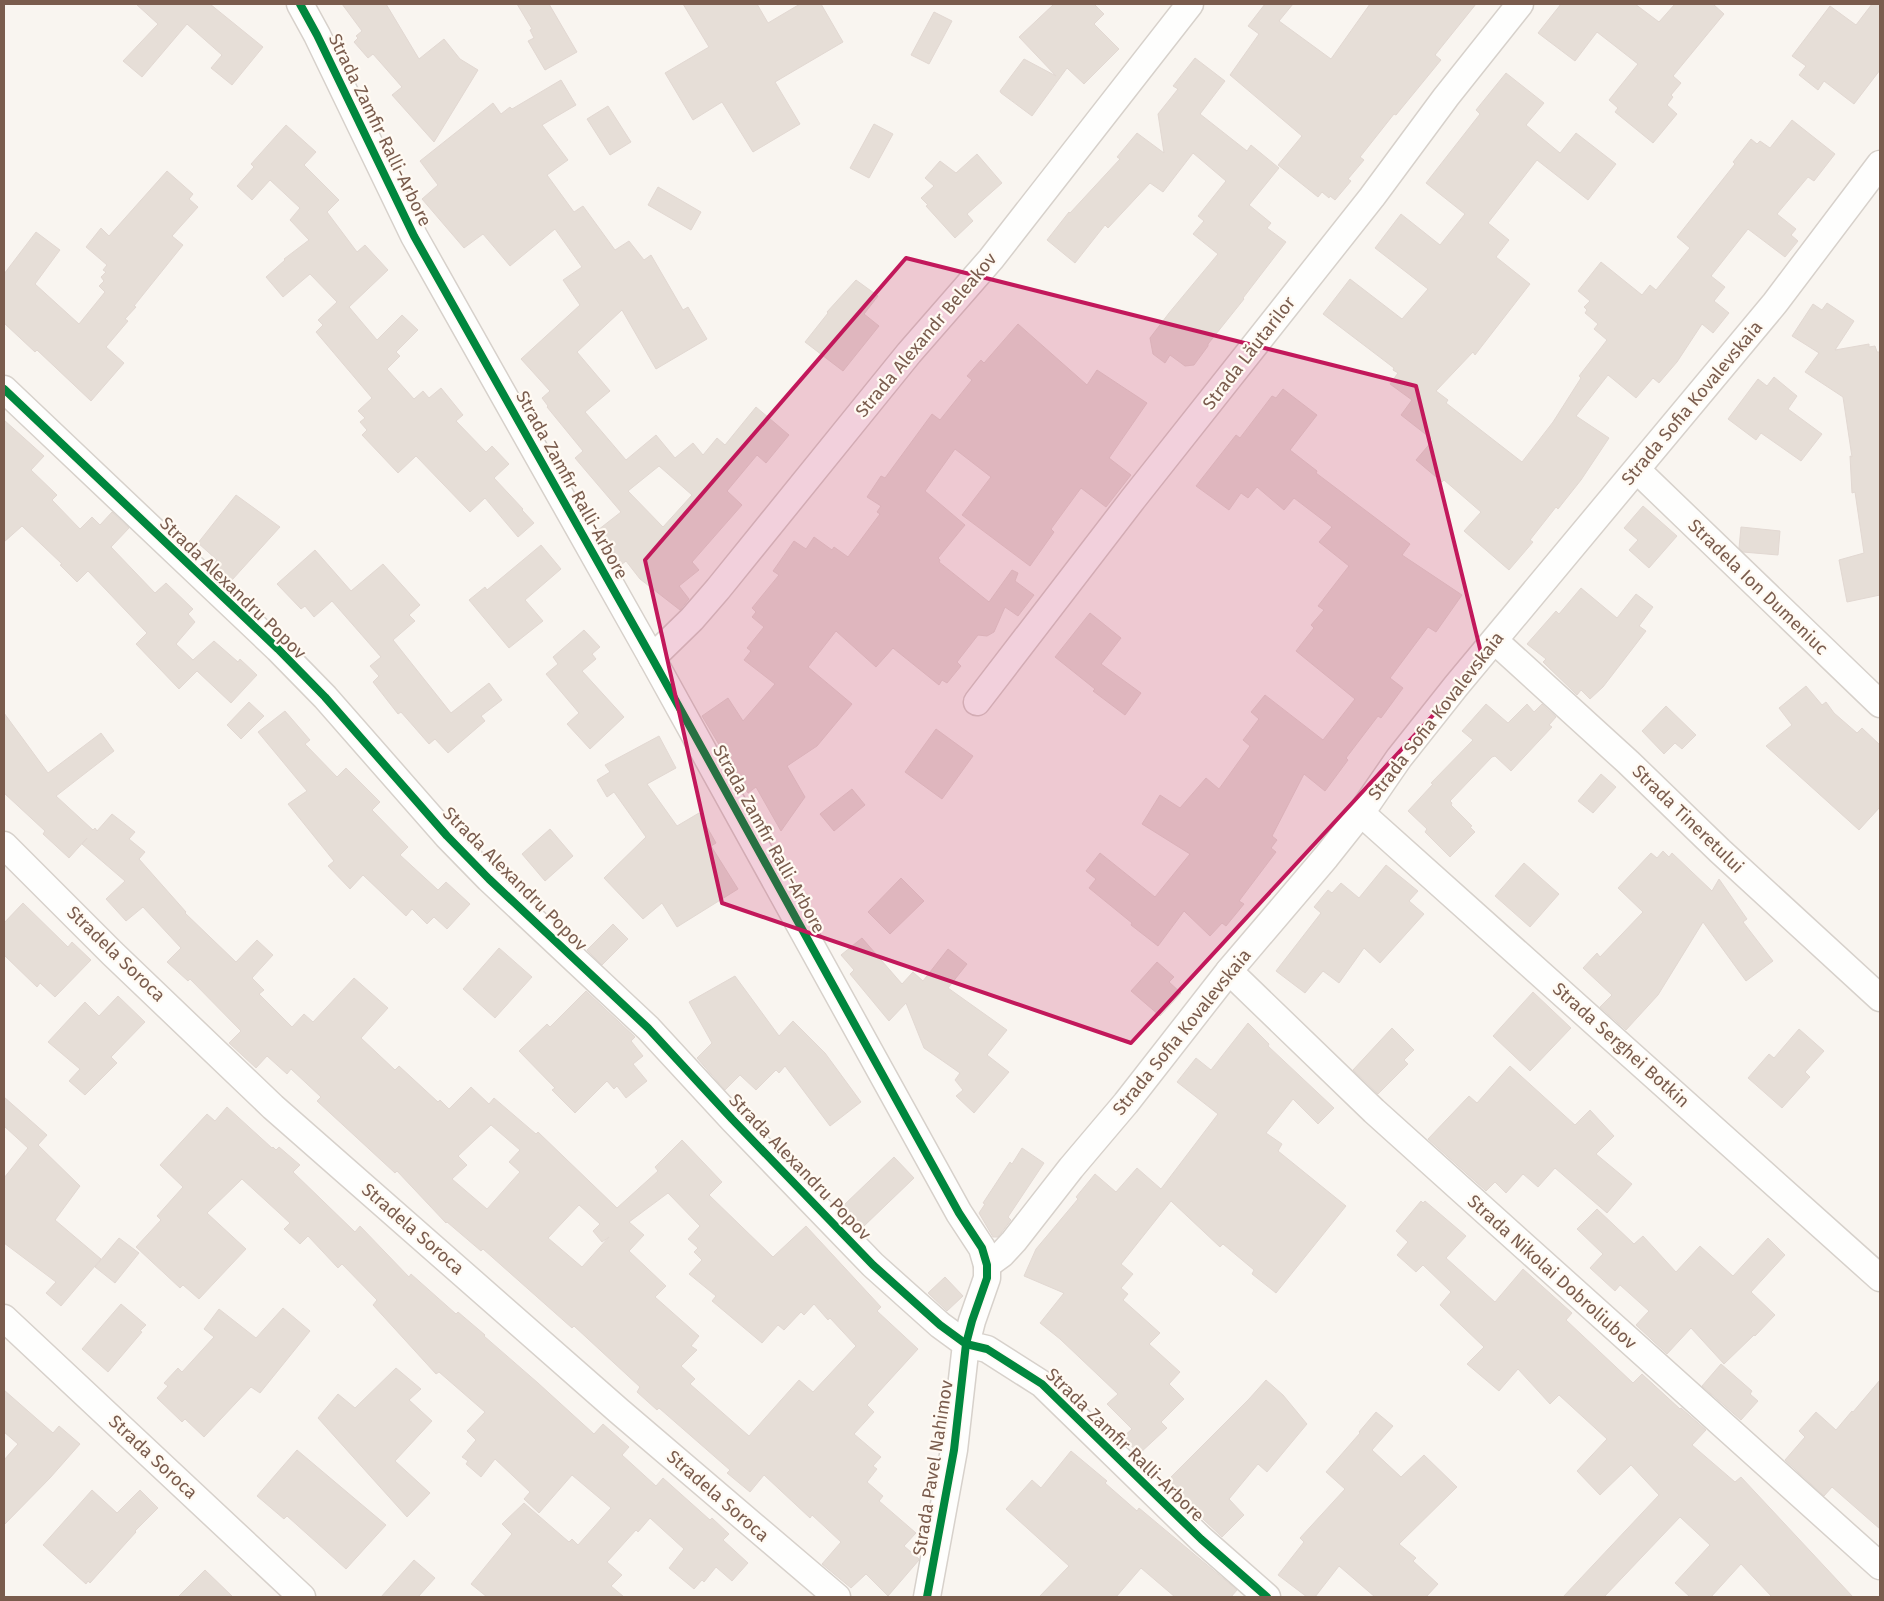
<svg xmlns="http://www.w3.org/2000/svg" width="1884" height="1601" viewBox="0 0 1884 1601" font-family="'Fira Sans',sans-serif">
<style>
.building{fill:#e6ded7;stroke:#e2d8d2;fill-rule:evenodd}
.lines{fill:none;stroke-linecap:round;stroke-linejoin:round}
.minor-casing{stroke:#d7d1cb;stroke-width:29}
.minor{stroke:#fefefd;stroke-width:26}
.cycleway-casing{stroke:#fffaf3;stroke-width:11}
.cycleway{stroke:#00873e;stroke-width:8}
.marked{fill:#c2185b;fill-opacity:0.2;stroke:#c2185b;stroke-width:4;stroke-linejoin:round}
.labels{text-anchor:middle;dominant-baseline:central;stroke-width:4.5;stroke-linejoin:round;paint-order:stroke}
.street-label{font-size:18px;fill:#7a5c4d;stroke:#fffaf3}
</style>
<rect width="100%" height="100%" fill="#f9f5f0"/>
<g class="building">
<polygon points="136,4 210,4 263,47 232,85 211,68 222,55 187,24 142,77 123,61 158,24"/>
<polygon points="342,4 386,4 419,59 444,39 460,59 478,70 434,142 392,95 402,87 373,54 368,58 354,42 358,38 356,36 362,31"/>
<polygon points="517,4 549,4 577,52 545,70 528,41 534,38 530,30 532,29"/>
<polygon points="683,4 757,4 768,23 800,4 821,4 843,42 775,82 800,124 753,152 722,102 693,120 665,73 709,47"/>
<polygon points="1054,4 1094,4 1104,14 1094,24 1119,49 1084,84 1067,68 1032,116 1001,93 1000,91 1024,59 1056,76 1019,37"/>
<polygon points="1265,4 1293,4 1279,21 1331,59 1370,4 1476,4 1435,55 1441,60 1396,115 1394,114 1360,157 1364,160 1348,179 1351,181 1335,200 1330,196 1329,198 1322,192 1318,197 1278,165 1302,136 1230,75 1259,34 1248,26"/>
<polygon points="1561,4 1635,4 1659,22 1675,4 1713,4 1724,14 1673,76 1681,83 1671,95 1673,97 1667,105 1677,114 1653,143 1615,112 1618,108 1609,100 1638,64 1597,32 1575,61 1538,33"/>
<polygon points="1872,4 1880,4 1880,70 1854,104 1824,81 1818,90 1799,75 1806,66 1792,56 1830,6 1856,25"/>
<polygon points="934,12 952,21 929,64 911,55"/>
<polygon points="1195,58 1225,81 1200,114 1247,151 1251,145 1279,168 1249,205 1271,223 1267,228 1286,242 1243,298 1244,299 1208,344 1208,346 1194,365 1185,366 1170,355 1165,363 1153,354 1150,338 1169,313 1218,254 1193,234 1204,221 1198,216 1226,181 1193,153 1163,192 1150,183 1108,228 1105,225 1075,263 1047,240 1069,212 1070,213 1120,159 1117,157 1137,133 1164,153 1158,114 1178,89 1173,86"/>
<polygon points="1506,73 1544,103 1526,125 1560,153 1576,133 1616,164 1588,200 1537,160 1488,223 1509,240 1496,257 1530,284 1475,355 1473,352 1436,391 1448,400 1446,403 1522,462 1553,422 1581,378 1579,376 1607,340 1594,329 1598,324 1585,313 1587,310 1584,307 1590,301 1578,291 1601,262 1642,295 1650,285 1656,290 1690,248 1677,237 1735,164 1733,162 1751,139 1757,144 1760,141 1770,148 1792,120 1835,154 1814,181 1808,177 1777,214 1796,229 1791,235 1798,241 1785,257 1748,229 1711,276 1725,287 1714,301 1729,313 1713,333 1702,324 1677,362 1659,383 1653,378 1636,398 1608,375 1576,416 1609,438 1581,480 1558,509 1556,507 1530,540 1533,542 1509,570 1464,531 1481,512 1444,480 1442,482 1416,460 1433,440 1401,415 1412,400 1390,384 1398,373 1393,370 1394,368 1323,314 1350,279 1402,319 1428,289 1375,248 1401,214 1440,245 1465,214 1426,183 1480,114 1476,110"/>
<path d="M561,80L576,105L542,125L568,160L547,175L574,212L583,206L615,250L629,241L644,260L651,255L683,310L688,307L707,339L656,369L622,310L577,352L610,391L585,412L626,460L656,435L675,458L693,443L703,455L717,438L725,445L756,407L789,435L766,463L757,455L727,491L742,505L692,562L699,570L679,586L689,599L680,610L640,579L626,561L621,565L607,548L610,546L598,530L621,512L575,458L583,451L547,407L548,406L542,398L550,391L521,359L580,305L563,280L582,267L555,229L510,266L483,234L464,248L422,199L438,185L420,161L493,103L501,114L510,107L512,109ZM659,466L692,495L663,527L628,491Z"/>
<polygon points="608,106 631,142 610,155 587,119"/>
<polygon points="874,124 893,134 869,178 850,168"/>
<polygon points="286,125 316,152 304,165 339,200 327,212 357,252 365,245 388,270 349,307 377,340 402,315 418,330 396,352 400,356 387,369 414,399 423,391 429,398 441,388 463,415 456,421 486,452 492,446 509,464 494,478 523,509 522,510 534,523 518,537 485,498 470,512 416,456 398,473 362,435 367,430 360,422 365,418 358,411 372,398 316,332 323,325 318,320 337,302 310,274 283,297 266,277 285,260 284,259 309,240 290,220 300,208 270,180 252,200 237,186 254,167 251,164"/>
<polygon points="977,154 1002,183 967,214 973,221 955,238 926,206 928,205 921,198 934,186 925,178 940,161 956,173"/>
<polygon points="167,171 193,194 189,199 198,207 172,236 183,245 134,306 136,307 125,319 128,321 106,347 124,363 91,401 37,350 35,352 4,323 4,274 36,232 60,250 35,284 79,324 105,292 99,286 104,281 101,277 106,272 103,270 107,265 86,247 101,228 109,236"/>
<polygon points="658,187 701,212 691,230 648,205"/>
<polygon points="856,280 878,296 864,314 879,326 843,371 805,342 828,313 827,312"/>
<polygon points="1827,303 1854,321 1835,350 1869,344 1869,347 1875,346 1877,352 1880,352 1880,595 1847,602 1839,560 1864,553 1855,492 1852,493 1850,456 1852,457 1843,397 1805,372 1819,353 1792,336 1813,304 1822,310"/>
<polygon points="1018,324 1087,385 1097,370 1147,403 1109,458 1131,475 1106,507 1081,488 1051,529 1054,532 1030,566 962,515 991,477 955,449 925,491 965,525 938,558 940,560 939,562 989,602 1012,570 1018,573 1015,581 1034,595 1018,616 1005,607 994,632 987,636 978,635 957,662 961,666 947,683 942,680 939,685 893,648 876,667 836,631 808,667 852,704 817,746 787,766 805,797 781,831 756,787 748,793 702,716 728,698 743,721 775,684 744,660 751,651 747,648 764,627 752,617 756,612 752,608 779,575 773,571 794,541 806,549 814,537 832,550 834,547 848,557 880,514 877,512 881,506 867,497 881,476 885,478 932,414 940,420 972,380 967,376 981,360 984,363"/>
<polygon points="1774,377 1797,396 1788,409 1822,434 1801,461 1761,433 1756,440 1728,419 1758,379 1767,386"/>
<polygon points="1283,389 1317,415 1290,450 1317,471 1316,473 1410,544 1402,555 1462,595 1436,632 1428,627 1390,678 1403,688 1381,718 1378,716 1346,758 1348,760 1325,791 1304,774 1272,836 1277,840 1271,848 1276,852 1239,901 1244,904 1226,926 1222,923 1210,936 1184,911 1158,946 1131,925 1132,923 1089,888 1096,879 1086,871 1100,853 1155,897 1190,854 1142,824 1160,795 1180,808 1206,778 1219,789 1250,746 1243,740 1259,719 1251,712 1265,695 1323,740 1355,699 1296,651 1314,628 1311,625 1324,610 1318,606 1349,566 1319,542 1332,527 1294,498 1284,510 1257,487 1248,498 1241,493 1229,510 1196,486 1236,435 1240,438 1272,396 1276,398"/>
<polygon points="4,420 44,456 31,470 57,495 52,500 80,529 92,517 100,525 112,512 129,528 111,547 155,593 166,583 193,609 188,614 195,622 176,644 193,660 214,641 238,662 240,659 257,675 231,703 197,671 179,689 136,644 147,633 88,571 77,582 60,565 62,564 22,526 4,542"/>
<polygon points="236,495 280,527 232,580 214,563 217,560 198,543"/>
<polygon points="1643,506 1677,536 1649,568 1629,550 1638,540 1624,528"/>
<polygon points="1741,527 1780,531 1778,555 1743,552 1739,548"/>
<polygon points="541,545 561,569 525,600 543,621 509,648 469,600 485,587 487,590"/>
<polygon points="315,550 351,591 383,564 420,605 409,615 415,621 393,640 451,713 489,683 502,700 481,716 485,721 448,753 435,739 429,744 401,712 398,714 373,682 379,676 370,666 381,657 332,601 314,617 305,606 301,609 277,584"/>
<polygon points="1581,588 1617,618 1636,594 1653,607 1639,626 1646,631 1603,687 1590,699 1581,690 1577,695 1543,662 1546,659 1527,644 1556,611 1559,614"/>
<polygon points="1090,613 1121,638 1101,664 1141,693 1125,715 1093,691 1095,689 1055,657"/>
<polygon points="584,630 600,647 592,654 596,659 582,671 624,717 590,749 567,724 579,713 546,674 558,664 553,657"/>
<polygon points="1806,686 1822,705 1826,702 1834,713 1857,733 1862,728 1880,745 1880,807 1859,830 1766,746 1792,725 1779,708"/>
<polygon points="249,702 264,716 241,739 227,725"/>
<polygon points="1486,704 1508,723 1527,704 1534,712 1542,704 1556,717 1549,725 1552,727 1511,771 1495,756 1492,757 1450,801 1452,803 1451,805 1472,826 1470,827 1475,832 1450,857 1425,832 1427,829 1408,811 1433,784 1431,783 1473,740 1462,731"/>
<polygon points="1666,706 1696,735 1682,749 1675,743 1664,754 1642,731"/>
<polygon points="285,711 310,740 305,744 337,777 346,768 380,802 372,810 408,847 400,855 438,890 446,882 470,904 447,929 434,917 427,924 412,909 406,916 363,875 350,889 328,866 334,861 288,804 307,791 258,732"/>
<path d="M4,713L48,773L101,733L114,751L56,796L93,830L95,828L97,831L112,814L135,832L129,839L145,852L139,859L186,912L185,913L236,962L257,940L273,955L252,978L264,990L259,994L292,1027L304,1014L313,1022L354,978L388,1008L361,1038L395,1070L399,1066L438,1102L440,1100L449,1109L471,1087L489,1104L494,1098L536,1134L538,1132L617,1208L658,1171L655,1167L682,1140L722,1182L709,1195L773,1257L806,1226L881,1307L877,1311L918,1349L867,1405L874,1412L854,1434L881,1457L873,1466L877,1469L867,1482L883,1496L879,1501L916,1533L904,1546L919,1559V1560L888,1596L866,1574L851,1588L822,1564L841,1542L812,1515L810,1518L764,1475L750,1492L727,1473L730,1470L659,1408L657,1410L637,1392L640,1387L574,1326L572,1328L483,1249L481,1251L447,1222L446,1223L397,1171L395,1173L317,1101L321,1097L291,1069L287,1074L267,1056L256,1068L229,1043L241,1031L190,979L188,981L167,962L181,948L143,907L126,921L106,899L125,881L82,844L87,838L69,858L43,834L45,831L4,793ZM491,1125L520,1150L509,1162L520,1172L487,1209L452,1179L467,1165L458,1156ZM668,1193L700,1226L688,1239L698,1248L694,1252L702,1260L689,1274L716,1296L712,1301L762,1343L778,1325L784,1330L801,1312L804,1315L814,1304L828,1320L830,1318L856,1346L813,1392L799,1380L749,1436L690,1384L695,1379L681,1366L697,1350L691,1346L699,1336L655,1297L666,1286L629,1251L644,1235L629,1222ZM579,1205L600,1224L593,1231L602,1242L609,1237L582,1267L548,1238Z"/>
<polygon points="936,729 973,756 942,799 905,772"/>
<polygon points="659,736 676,768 647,784 677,826 699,813 716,843 711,846 738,889 677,927 662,903 643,919 604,878 646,837 614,792 607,797 597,780 610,772 605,765"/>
<polygon points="1601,774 1616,787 1593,813 1578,801"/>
<polygon points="852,789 865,805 834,831 820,814"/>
<polygon points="550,829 573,856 545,881 522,854"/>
<polygon points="1663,851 1669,857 1672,853 1712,891 1719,879 1747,919 1743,922 1773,961 1746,981 1703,922 1658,995 1626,1030 1600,1007 1612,995 1583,968 1597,953 1600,957 1643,912 1618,888 1651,853 1657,858"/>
<polygon points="1524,863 1559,894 1530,927 1495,896"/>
<polygon points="1386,865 1418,891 1409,901 1424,914 1380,963 1364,948 1339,983 1323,971 1305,993 1276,971 1321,913 1314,907 1328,890 1332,893 1341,883 1359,898"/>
<polygon points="901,878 924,901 890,934 868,912"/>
<polygon points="23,903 68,947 72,942 91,960 55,997 40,983 37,987 4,955 4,923"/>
<polygon points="613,924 628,939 602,965 587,950"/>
<polygon points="862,938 902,984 913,972 923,981 948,949 967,964 948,988 1007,1030 987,1055 1009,1072 974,1113 956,1096 963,1090 955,1080 960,1073 924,1048 906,1003 889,1021 850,974 854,970 841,955"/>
<polygon points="499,948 532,977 495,1018 463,989"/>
<polygon points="1157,962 1174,977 1169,982 1181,993 1160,1016 1131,991"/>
<polygon points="735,976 779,1036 793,1021 825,1053 861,1102 830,1126 785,1066 779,1073 776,1070 756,1090 740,1075 725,1090 697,1058 712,1043 689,1002"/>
<polygon points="586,991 635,1037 631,1041 643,1056 633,1064 647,1081 626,1098 617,1086 614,1089 607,1081 575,1113 552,1090 555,1088 519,1051 547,1024 550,1027"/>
<polygon points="1533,992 1571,1028 1530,1071 1493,1036"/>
<polygon points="118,996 145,1022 111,1057 117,1063 85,1095 69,1081 80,1069 48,1042 85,1002 99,1016"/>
<polygon points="1248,1023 1269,1044 1268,1046 1334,1108 1318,1124 1293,1099 1266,1133 1282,1144 1278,1151 1346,1206 1276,1293 1252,1274 1254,1270 1223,1244 1220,1247 1171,1201 1121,1264 1133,1274 1121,1288 1128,1294 1123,1300 1160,1333 1149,1344 1180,1372 1169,1384 1184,1399 1161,1422 1167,1428 1139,1454 1123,1437 1132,1429 1107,1404 1118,1394 1060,1339 1040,1323 1064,1293 1024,1276 1036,1249 1078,1199 1076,1197 1095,1174 1116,1192 1137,1168 1161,1189 1218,1114 1177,1082 1196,1058 1211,1070"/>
<polygon points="1392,1028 1414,1050 1404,1060 1408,1064 1378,1094 1353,1070"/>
<polygon points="1799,1029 1824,1051 1805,1072 1810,1077 1782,1108 1748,1078 1769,1054 1774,1058"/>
<polygon points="1510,1066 1575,1125 1590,1110 1614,1136 1596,1154 1632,1184 1607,1213 1555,1168 1538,1187 1523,1174 1506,1193 1495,1182 1486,1191 1428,1139 1469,1096 1477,1103"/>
<polygon points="4,1097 47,1135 38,1145 80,1186 55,1220 101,1259 61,1306 46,1293 56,1282 4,1243 4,1178 28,1148 4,1126"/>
<polygon points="227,1107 272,1148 273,1147 276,1150 279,1147 300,1165 293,1172 355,1232 360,1226 409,1277 411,1274 456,1314 458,1312 485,1335 484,1336 538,1383 594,1434 603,1424 629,1447 622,1455 656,1486 663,1478 710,1520 712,1518 729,1534 723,1540 748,1563 732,1581 716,1567 704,1582 702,1580 694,1589 669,1568 684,1549 650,1518 638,1532 636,1530 607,1562 622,1575 611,1586 624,1597 487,1597 471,1584 512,1534 502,1524 524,1503 569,1542 572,1539 578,1545 611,1508 572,1475 539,1513 524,1499 530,1492 495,1459 481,1477 466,1464 468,1461 462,1457 476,1440 467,1431 485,1412 439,1372 436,1374 373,1305 377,1300 342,1264 338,1268 308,1236 300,1244 284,1229 290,1223 242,1179 207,1213 246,1249 199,1299 183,1285 180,1288 136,1247 161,1220 157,1216 183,1187 160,1165 207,1114 215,1121"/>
<polygon points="1022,1148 1044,1163 1008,1217 1011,1220 998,1237 993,1237 979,1213 985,1204 983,1203 1010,1162 1012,1164"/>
<polygon points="894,1157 914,1178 863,1227 843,1206"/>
<polygon points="1421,1201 1423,1203 1425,1201 1466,1236 1446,1258 1495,1302 1523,1269 1572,1313 1566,1320 1633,1383 1642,1374 1680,1409 1681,1408 1706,1430 1692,1445 1735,1482 1741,1477 1853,1597 1772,1597 1741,1564 1711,1597 1690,1597 1675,1583 1710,1545 1680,1517 1604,1597 1563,1597 1659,1495 1631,1465 1600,1495 1577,1471 1607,1439 1559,1395 1550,1404 1518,1369 1499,1391 1467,1364 1484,1347 1440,1305 1451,1292 1423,1265 1416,1272 1397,1255 1408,1242 1396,1231"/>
<polygon points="1597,1209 1634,1244 1643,1236 1676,1272 1700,1246 1733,1276 1768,1238 1785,1255 1751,1292 1775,1315 1755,1336 1754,1335 1724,1364 1691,1328 1667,1354 1636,1325 1649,1311 1620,1285 1615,1291 1590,1268 1603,1254 1577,1229"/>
<polygon points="119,1238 139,1253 115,1283 95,1267"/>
<polygon points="945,1277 963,1296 947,1311 928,1293"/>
<polygon points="121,1304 146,1325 140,1331 142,1332 108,1372 82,1349"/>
<polygon points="283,1308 310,1331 260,1393 251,1387 204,1437 185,1419 182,1422 157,1398 168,1386 164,1383 178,1368 182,1372 214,1337 204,1329 219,1309 256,1338"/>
<polygon points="1721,1364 1752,1391 1750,1394 1758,1401 1741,1420 1702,1386"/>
<polygon points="396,1368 421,1389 409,1400 432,1421 395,1461 430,1493 407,1517 318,1418 338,1394 355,1408"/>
<polygon points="1266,1380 1283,1395 1307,1424 1267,1472 1258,1464 1229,1499 1244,1515 1222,1537 1165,1483 1249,1399"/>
<polygon points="1880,1380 1880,1529 1832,1487 1824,1496 1785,1460 1805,1437 1799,1431 1816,1412 1836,1430 1852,1411 1853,1412"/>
<polygon points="4,1390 53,1433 59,1426 80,1444 50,1478 4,1525 4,1460 18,1444 4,1432"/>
<polygon points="1376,1412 1393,1426 1372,1450 1401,1477 1424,1455 1457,1487 1399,1544 1416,1558 1413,1561 1438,1584 1426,1597 1375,1597 1339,1566 1315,1597 1307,1597 1278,1575 1304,1542 1300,1538 1345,1489 1326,1472 1360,1433 1359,1432"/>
<polygon points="297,1450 386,1525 346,1569 287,1516 284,1519 257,1496"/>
<polygon points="1071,1451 1107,1481 1105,1483 1137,1511 1139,1508 1237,1590 1231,1597 1175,1597 1141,1568 1116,1597 1039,1597 1069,1566 1006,1509 1032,1480 1041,1488"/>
<polygon points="92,1490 117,1513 140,1490 158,1508 135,1531 136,1532 90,1583 88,1581 86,1584 43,1545"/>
<polygon points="414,1560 435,1578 418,1597 381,1597"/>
<polygon points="205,1570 233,1597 178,1597"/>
</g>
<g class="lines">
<defs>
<g id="minor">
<polyline points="300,4 317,35 414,236 652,658 959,1213 982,1248 987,1265 987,1278 972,1321 966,1344 987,1349 1042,1384 1201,1539 1267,1597"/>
<polyline points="4,389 278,649 325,697 447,836 489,879 648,1028 732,1119 873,1265 940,1325 966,1344 954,1450 927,1597"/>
<polyline points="1637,470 1880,704"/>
<polyline points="1495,641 1628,762 1720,851 1880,998"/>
<polyline points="652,658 692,619 718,589 909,353 991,259 1190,4"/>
<polyline points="977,702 1133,499 1372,197 1446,97 1520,4"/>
<polyline points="1361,813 1880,1278"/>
<polyline points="4,845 112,953 273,1107 619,1411 837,1597"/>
<polyline points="1229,971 1374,1111 1880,1566"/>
<polyline points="987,1265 1002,1254 1014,1241 1071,1168 1126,1103 1229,971 1326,857 1361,813 1399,758 1456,686 1775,303 1880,164"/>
<polyline points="4,1318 302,1597"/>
</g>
</defs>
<use href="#minor" class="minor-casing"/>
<use href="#minor" class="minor"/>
<defs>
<g id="cycleway">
<polyline points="300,4 317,35 414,236 652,658 959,1213 982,1248 987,1265 987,1278 972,1321 966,1344 987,1349 1042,1384 1201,1539 1267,1597"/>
<polyline points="4,389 278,649 325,697 447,836 489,879 648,1028 732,1119 873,1265 940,1325 966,1344 954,1450 927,1597"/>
</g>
</defs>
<use href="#cycleway" class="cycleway-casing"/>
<use href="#cycleway" class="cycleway"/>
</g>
<path class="marked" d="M906,258L1416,386L1483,661L1131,1043L722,903L645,560Z"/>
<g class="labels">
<g class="street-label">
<text transform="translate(380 130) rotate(64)">Strada Zamfir Ralli-Arbore</text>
<text transform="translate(926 335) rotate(-50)">Strada Alexandr Beleakov</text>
<text transform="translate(1249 353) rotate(-52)">Strada Lăutarilor</text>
<text transform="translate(1692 403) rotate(-50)">Strada Sofia Kovalevskaia</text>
<text transform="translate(572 485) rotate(61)">Strada Zamfir Ralli-Arbore</text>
<text transform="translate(1758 587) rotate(44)">Stradela Ion Dumeniuc</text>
<text transform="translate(233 588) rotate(44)">Strada Alexandru Popov</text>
<text transform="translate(1436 716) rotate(-52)">Strada Sofia Kovalevskaia</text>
<text transform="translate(1688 819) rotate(44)">Strada Tineretului</text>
<text transform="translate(769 839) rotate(61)">Strada Zamfir Ralli-Arbore</text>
<text transform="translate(515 879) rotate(45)">Strada Alexandru Popov</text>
<text transform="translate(116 954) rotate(44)">Stradela Sorocа</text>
<text transform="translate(1182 1032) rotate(-51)">Strada Sofia Kovalevskaia</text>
<text transform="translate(1621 1045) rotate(42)">Strada Serghei Botkin</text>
<text transform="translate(800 1167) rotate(46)">Strada Alexandru Popov</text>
<text transform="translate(413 1229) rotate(41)">Stradela Sorocа</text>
<text transform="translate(1552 1272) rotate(42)">Strada Nikolai Dobroliubov</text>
<text transform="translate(1125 1445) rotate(44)">Strada Zamfir Ralli-Arbore</text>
<text transform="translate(153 1457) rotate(43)">Strada Soroca</text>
<text transform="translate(933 1468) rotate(-81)">Strada Pavel Nahimov</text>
<text transform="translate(718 1496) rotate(41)">Stradela Sorocа</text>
</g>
</g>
<rect width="1884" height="1601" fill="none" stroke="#7a5c4d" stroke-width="10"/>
</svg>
